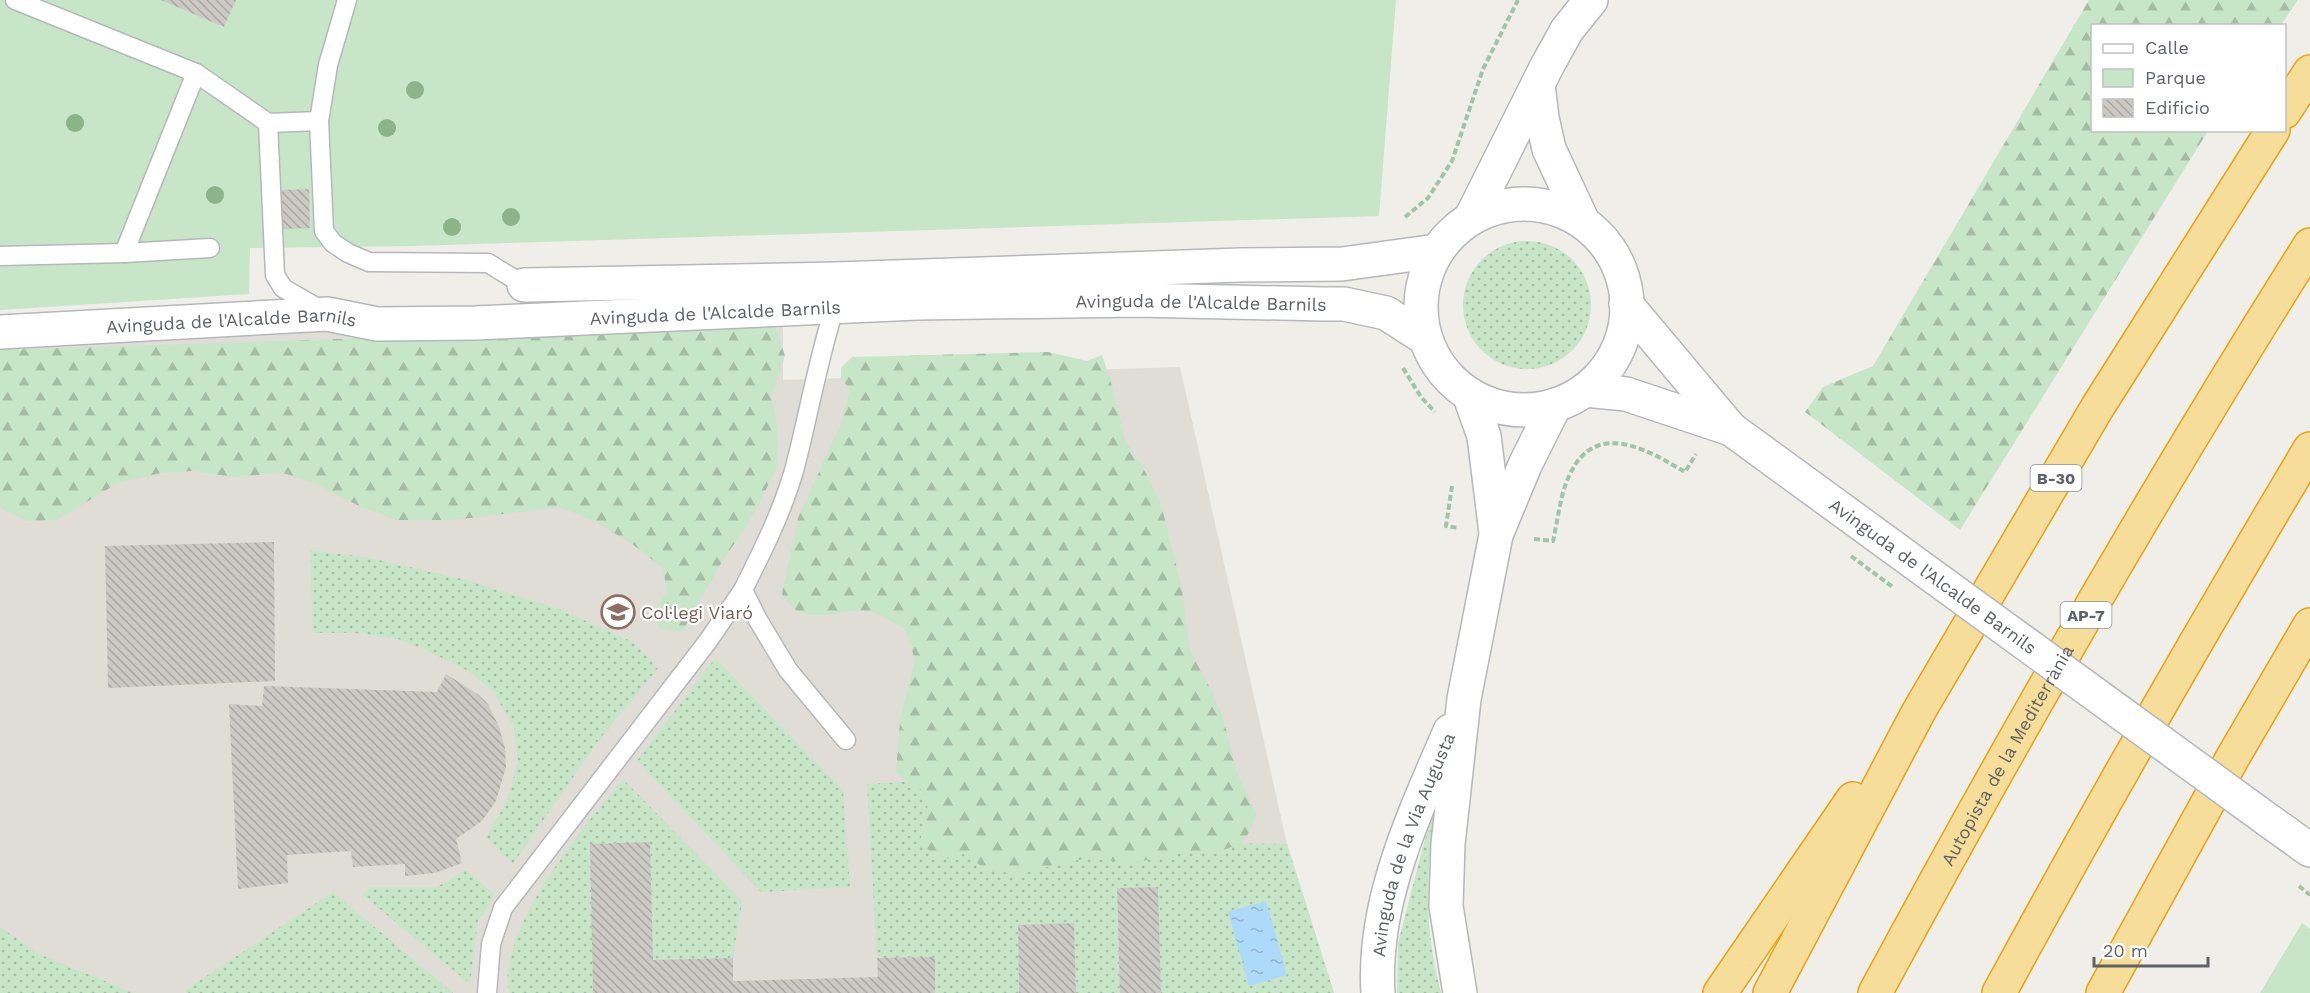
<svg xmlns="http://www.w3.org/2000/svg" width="2310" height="993" viewBox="0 0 2310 993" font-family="'Work Sans',sans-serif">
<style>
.education{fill:#e0ddd6}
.grass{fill:url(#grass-dots)}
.forest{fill:url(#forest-firs)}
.park{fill:#c7e5c7}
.water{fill:url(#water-ripples)}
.building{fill:url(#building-back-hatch)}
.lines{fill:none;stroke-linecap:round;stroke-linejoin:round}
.lane-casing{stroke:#b5b8bb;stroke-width:21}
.street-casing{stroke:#b5b8bb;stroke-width:36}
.secondary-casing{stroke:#b4b7bb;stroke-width:36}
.highway-casing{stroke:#e8a210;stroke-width:36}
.path{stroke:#9fc4a9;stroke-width:4;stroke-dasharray:6 3;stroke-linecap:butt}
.lane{stroke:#fff;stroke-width:18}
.street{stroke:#fff;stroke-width:33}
.secondary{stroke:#fff;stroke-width:33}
.highway{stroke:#f6dd99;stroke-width:33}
.secondary-bridge-casing{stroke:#b4b7bb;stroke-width:36;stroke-linecap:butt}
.path-bridge{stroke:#9fc4a9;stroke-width:4;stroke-dasharray:6 3;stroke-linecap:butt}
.secondary-bridge{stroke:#fff;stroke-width:33}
.tree{fill:#8cb38a}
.labels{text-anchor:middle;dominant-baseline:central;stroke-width:4.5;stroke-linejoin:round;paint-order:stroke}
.shield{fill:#fff;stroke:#8f9295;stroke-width:1.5}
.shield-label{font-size:16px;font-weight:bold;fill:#5f6367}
.street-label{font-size:18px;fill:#5f6367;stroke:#fff}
.education-label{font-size:18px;fill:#785e54;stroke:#fff;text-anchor:start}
</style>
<defs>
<pattern id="grass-dots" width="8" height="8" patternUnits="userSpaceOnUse" patternTransform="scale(1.5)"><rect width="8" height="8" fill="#c7e5c7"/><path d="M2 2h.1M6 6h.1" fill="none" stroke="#a5bda5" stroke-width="1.8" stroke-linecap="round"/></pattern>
<pattern id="forest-firs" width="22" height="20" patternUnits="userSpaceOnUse" patternTransform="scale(1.5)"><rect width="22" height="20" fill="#c7e5c7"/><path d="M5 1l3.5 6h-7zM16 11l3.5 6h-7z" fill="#a5bda5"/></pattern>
<pattern id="water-ripples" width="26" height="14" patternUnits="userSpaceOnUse" patternTransform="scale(1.5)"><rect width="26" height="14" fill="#aedaf9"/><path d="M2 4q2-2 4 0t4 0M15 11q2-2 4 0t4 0" fill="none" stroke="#91b4cd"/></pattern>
<pattern id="building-back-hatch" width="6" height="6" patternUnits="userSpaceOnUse" patternTransform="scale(1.5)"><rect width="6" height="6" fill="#ccc9c4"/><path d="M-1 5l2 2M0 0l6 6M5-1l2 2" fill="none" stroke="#a9a7a3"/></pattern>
</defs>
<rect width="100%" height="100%" fill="#f0eee8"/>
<polygon class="education" points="783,316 783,380 1180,367 1287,844 1334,993 0,993 0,332"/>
<g class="grass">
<circle cx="1527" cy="305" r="64"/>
<polygon points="310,550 370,558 467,580 559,609 633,642 658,668 598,741 513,864 486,837 506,803 518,763 514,728 493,691 470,672 426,650 395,638 354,633 313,633"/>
<polygon points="715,658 843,790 850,887 761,892 637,761"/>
<path d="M623,779L742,901L733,958L653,960L650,842L591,844L593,993H509C508,986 507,977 508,970C518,904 582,830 623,779Z"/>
<polygon points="941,780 1203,843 1287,844 1334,993 1161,993 1158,887 1117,888 1120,993 1076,993 1074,923 1018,925 1019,993 935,993 935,957 877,958 867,784"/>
<path d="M1435,808C1429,852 1425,897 1431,942C1433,959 1437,976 1441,993H1397L1398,943L1431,816Z"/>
<polygon points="466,870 495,895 478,921 470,984 363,895 369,887 437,887"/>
<polygon points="333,892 453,993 189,993 184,991"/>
<polygon points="0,927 41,955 134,993 0,993"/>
</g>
<g class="forest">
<polygon points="2089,0 2298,0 2281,25 2092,26 2092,130 2208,131 1960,530 1805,412 1823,387 1873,366"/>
<polygon points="775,325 785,356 771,396 778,430 778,466 748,524 723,560 682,632 660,628 651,615 667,593 663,568 632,544 596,522 560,507 454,520 397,520 361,507 315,483 283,473 233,477 192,471 161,473 118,483 57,520 27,521 0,508 0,350"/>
<path d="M1048,352L1087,361L1102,355L1113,389L1125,440L1146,473L1161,504L1182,589L1190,651L1213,693L1224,721L1237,773L1256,814L1251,829L1242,843L1215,853H1183L1132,863L1089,858L1058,864L1018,875L984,868L963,853L939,861L920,841L928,811L925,792L896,773L900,720L915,660L905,629C894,624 879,612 867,611C836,608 801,630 782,594L798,518L842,421L850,389L841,379V368L852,357Z"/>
</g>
<g class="park">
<polygon points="0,0 1396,0 1379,216 414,246 250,248 249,294 0,310"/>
<polygon points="2302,923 2310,929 2310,993 2260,993"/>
</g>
<polygon class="water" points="1266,901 1287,975 1249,986 1228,912"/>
<g class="building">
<polygon points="161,0 236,0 224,27"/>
<polygon points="309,189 310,228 282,229 282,190"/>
<polygon points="274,542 275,681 108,688 105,546"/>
<polygon points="446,674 479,695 488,704 499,727 505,748 506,767 496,801 482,821 456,839 462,863 435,873 405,876 405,864 353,867 351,851 287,855 288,883 238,889 229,704 262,706 264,686 437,692"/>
<polygon points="650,842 653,960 733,958 733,981 878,977 877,958 935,957 935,993 593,993 590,844"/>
<polygon points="1158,887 1161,993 1120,993 1117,888"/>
<polygon points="1074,923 1076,993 1019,993 1018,925"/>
</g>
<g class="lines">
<defs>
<g id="lane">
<polyline points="15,0 196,73 268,123 319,121"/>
<polyline points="347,0 328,65 319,121 324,231 333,243 348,253 369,262 488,263 524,285"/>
<polyline points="268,123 275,275 283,288 323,311"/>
<polyline points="124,253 196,73"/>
<polyline points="0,256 124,253 210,248"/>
<path d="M835,306C818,359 809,413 795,467C783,510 763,550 743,590L758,620L788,670L846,740"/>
<polyline points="487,993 491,944 503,908 708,641 743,590"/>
</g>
<g id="street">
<polyline points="524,285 836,279 1241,265 1342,264 1437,251"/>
<path id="s1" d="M0,332L327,314L377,324L475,323L917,303L1137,300L1324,304H1344L1386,313L1425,338"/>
</g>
<g id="secondary">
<polyline points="1538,85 1542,118 1549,149 1583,222"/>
<circle cx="1524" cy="307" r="103"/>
<polyline points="1471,218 1547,66 1567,30 1591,0"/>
<polyline points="1626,304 1731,429 1927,572"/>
<polyline points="1585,390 1626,394 1731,429"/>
<polyline points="1469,394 1484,436 1496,533"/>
<polyline points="2268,820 2310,850"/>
<path id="s2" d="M1378,993C1372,901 1415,813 1450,731"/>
<polyline points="1460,993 1446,906 1448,844 1464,699 1496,535 1525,465 1555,405"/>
</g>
<g id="highway">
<polyline points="2284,112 2310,72"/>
<polyline points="1720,993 1853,799"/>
<polyline points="1770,993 1919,711 2097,408 2273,130"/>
<path id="s3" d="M1875,993C2012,739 2156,489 2310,245"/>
<path d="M1999,993C2099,809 2203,628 2310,449"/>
<polyline points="2103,993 2233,757 2310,625"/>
</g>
</defs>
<use href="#lane" class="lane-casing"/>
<use href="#street" class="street-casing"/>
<use href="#secondary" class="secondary-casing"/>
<use href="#highway" class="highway-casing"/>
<g class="path">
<polyline points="1405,217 1428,198 1452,161 1483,69 1518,0"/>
<polyline points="1403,368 1421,397 1435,412"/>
<polyline points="1452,486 1446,526 1459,528"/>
<path d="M1534,539L1553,541C1558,520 1560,494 1570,474C1596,419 1648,450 1685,472L1696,454"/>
<polyline points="2299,886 2310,895"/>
</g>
<use href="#lane" class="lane"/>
<use href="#street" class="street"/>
<use href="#secondary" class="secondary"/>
<use href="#highway" class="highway"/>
<defs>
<polyline id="secondary-bridge" points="1927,572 2268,820"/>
</defs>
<use href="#secondary-bridge" class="secondary-bridge-casing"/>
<polyline class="path-bridge" points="1851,556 1894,588"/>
<use href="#secondary-bridge" class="secondary-bridge"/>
</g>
<g class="tree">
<circle cx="415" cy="90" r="9"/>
<circle cx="75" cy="123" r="9"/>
<circle cx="387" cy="128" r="9"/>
<circle cx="215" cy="195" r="9"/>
<circle cx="511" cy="217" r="9"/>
<circle cx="452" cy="227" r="9"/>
</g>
<defs>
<symbol id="school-ring" viewBox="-11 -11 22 22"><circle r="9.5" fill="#fff" stroke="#8d6e63" stroke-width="1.5"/><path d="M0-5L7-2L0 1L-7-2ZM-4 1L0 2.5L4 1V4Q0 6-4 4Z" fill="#8d6e63"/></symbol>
</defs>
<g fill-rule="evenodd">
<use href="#school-ring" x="599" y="593" width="38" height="38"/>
</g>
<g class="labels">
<g class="shield">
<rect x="2030.5" y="465" width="51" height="26" rx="4.5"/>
<rect x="2060.5" y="602" width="51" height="26" rx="4.5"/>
</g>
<g class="shield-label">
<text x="2056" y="478">B-30</text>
<text x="2086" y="615">AP-7</text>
</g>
<g class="street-label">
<text stroke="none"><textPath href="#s1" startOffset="1203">Avinguda de l'Alcalde Barnils</textPath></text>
<text stroke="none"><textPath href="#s1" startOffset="717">Avinguda de l'Alcalde Barnils</textPath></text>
<text stroke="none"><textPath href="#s1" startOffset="232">Avinguda de l'Alcalde Barnils</textPath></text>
<text transform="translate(1933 576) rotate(36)">Avinguda de l'Alcalde Barnils</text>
<text stroke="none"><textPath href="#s3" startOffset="272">Autopista de la Mediterrània</textPath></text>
<text stroke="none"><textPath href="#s2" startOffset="154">Avinguda de la Via Augusta</textPath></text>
</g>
<g class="education-label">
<text x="641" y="612">Col·legi Viaró</text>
</g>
</g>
<rect x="2091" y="24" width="195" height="108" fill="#ffffff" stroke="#bfc1c2" stroke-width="1.5"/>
<rect x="2103" y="44" width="30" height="9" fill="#ffffff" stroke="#bfc1c2" stroke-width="1.5"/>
<text x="2145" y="54" font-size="18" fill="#5f6367">Calle</text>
<rect x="2103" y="69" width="30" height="18" fill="#c7e5c7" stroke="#bfc1c2" stroke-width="1.5"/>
<text x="2145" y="84" font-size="18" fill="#5f6367">Parque</text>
<rect x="2103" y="99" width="30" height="18" fill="url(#building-back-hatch)" stroke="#bfc1c2" stroke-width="1.5"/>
<text x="2145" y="114" font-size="18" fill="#5f6367">Edificio</text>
<path d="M2094 957v9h114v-9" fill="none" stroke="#5f6367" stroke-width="3"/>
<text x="2103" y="957" font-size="18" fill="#5f6367" stroke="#ffffff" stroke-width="4.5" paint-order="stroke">20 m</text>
</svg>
